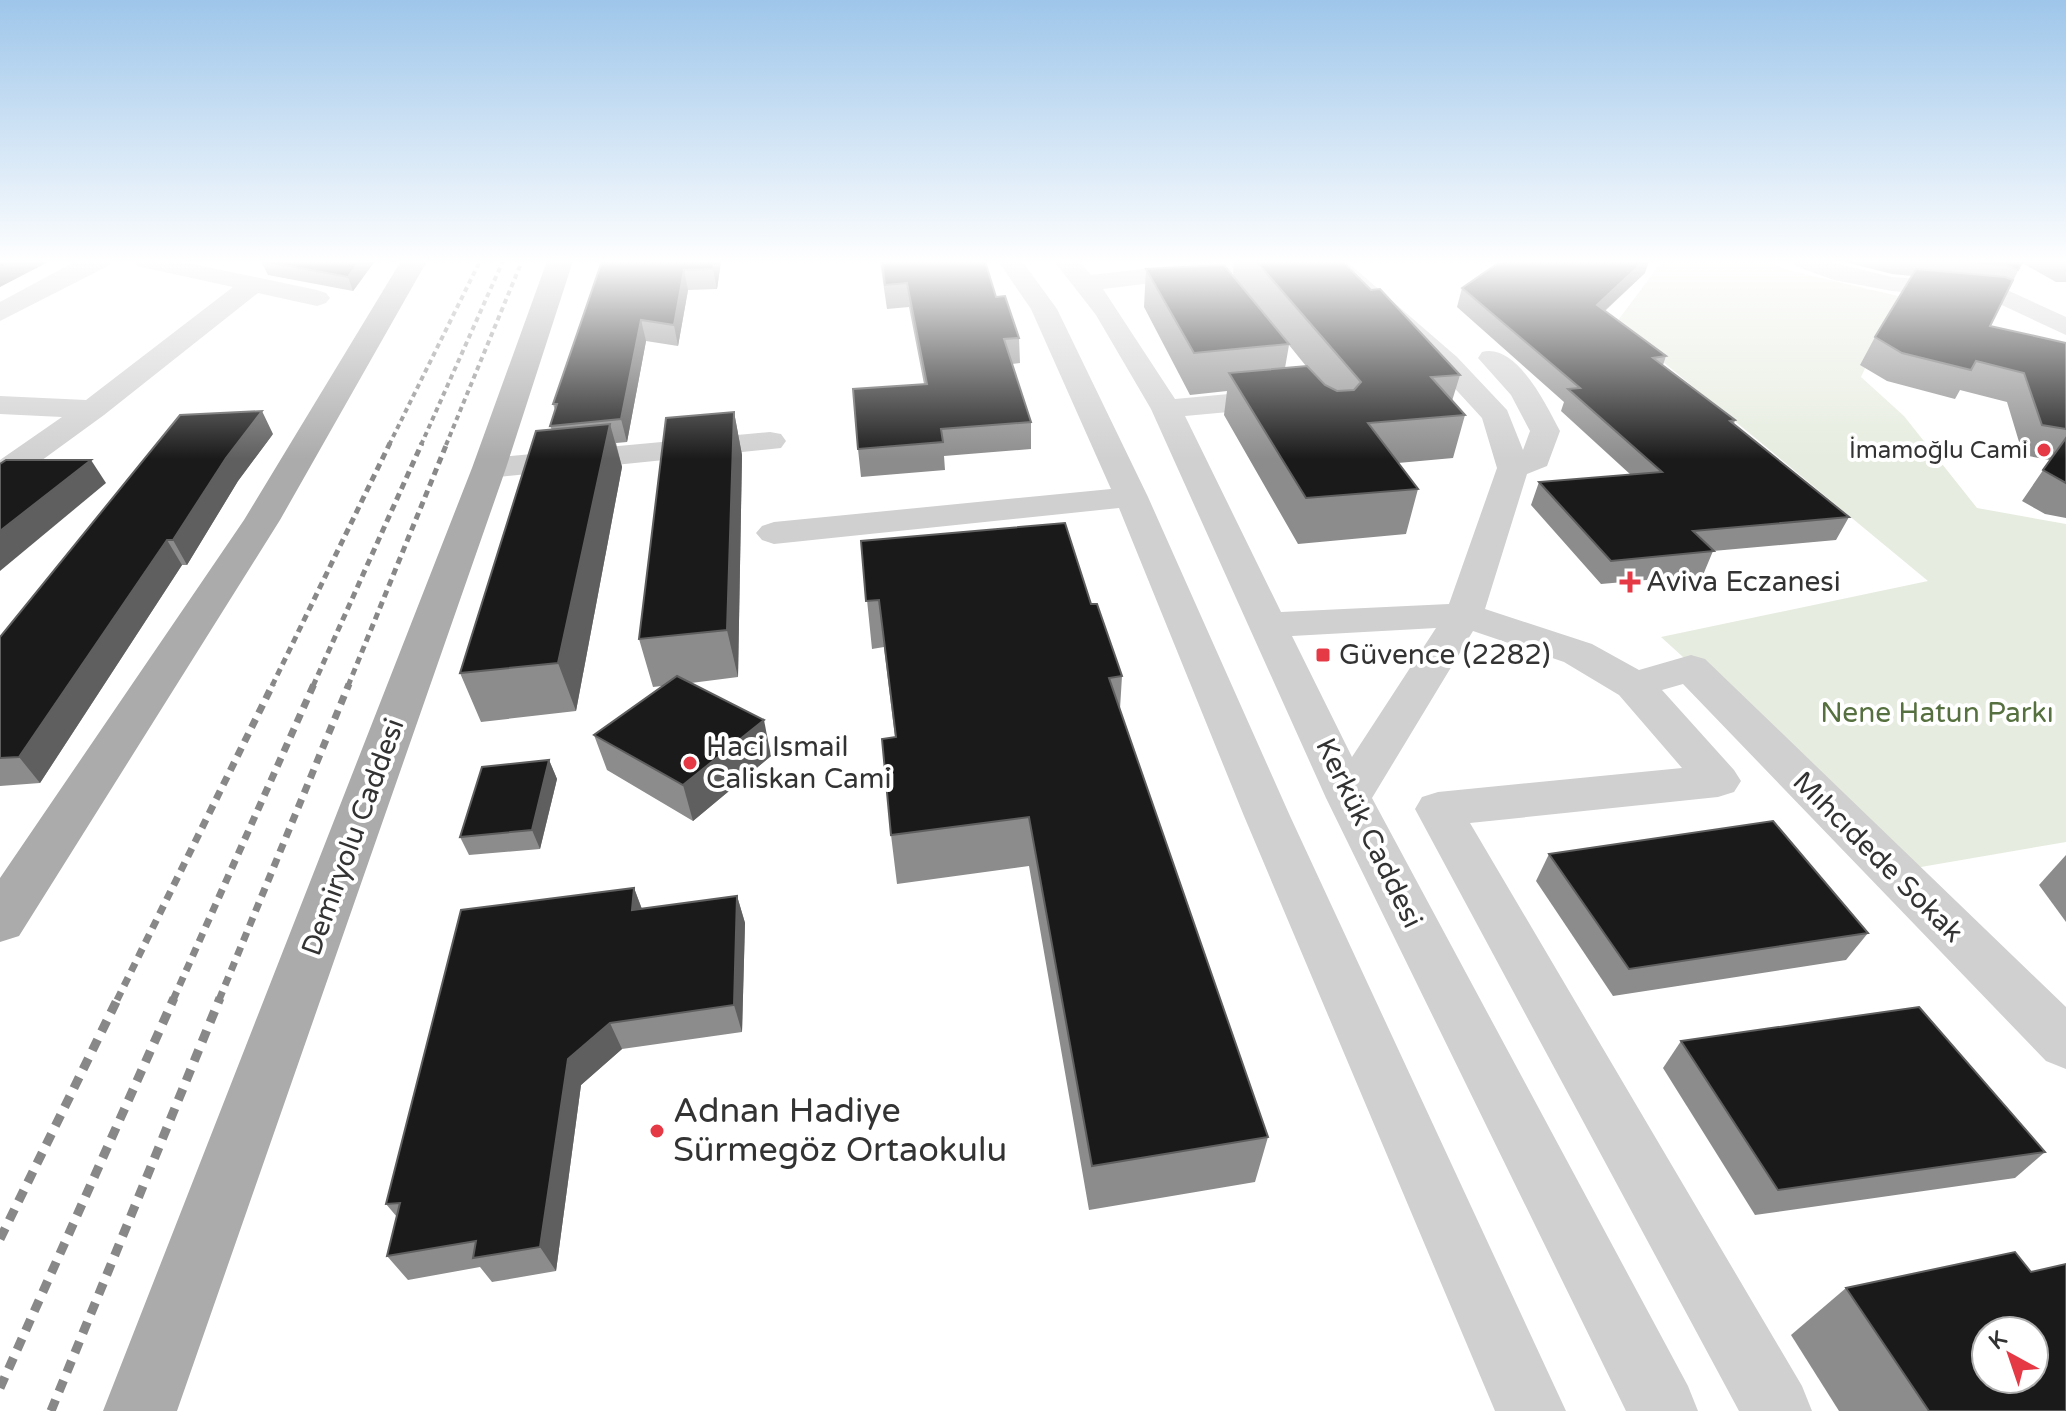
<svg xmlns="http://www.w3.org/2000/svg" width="2066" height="1411" viewBox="0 0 2066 1411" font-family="'Varela Round',sans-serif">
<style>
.green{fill:#e6ecdf}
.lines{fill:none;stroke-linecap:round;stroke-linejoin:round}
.minor{fill:#d0d0d0;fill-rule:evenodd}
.major{fill:#ababab;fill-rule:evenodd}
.rail-far3{stroke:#888;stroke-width:4;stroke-dasharray:5 4;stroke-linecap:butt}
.rail-far2{stroke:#888;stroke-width:5;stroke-dasharray:7 5;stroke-linecap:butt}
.rail-far1{stroke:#888;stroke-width:7;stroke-dasharray:9 7;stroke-linecap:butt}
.rail{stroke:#888;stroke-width:9;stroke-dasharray:12 9;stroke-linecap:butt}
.wall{fill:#8c8c8c;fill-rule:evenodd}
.shaded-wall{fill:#5f5f5f}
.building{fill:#1a1a1a;stroke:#5f5f5f;stroke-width:2;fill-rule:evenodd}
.poi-dot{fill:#e63946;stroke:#fff;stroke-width:3}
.labels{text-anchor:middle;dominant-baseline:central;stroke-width:8;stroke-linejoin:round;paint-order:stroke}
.far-poi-label{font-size:24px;fill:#333;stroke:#fff;text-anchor:end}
.poi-label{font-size:28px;fill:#333;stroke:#fff;text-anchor:start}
.park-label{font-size:28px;fill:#56703f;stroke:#fff}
.street-label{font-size:28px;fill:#333;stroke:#fff}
.near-poi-label{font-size:34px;fill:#333;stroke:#fff;text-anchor:start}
</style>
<rect width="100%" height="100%" fill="#fff"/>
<polygon class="green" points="1662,261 1764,261 1792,271 1898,296 1861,377 1904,416 1977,508 2066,524 2066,842 1915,868 1661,637 1928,581 1616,323"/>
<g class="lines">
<g class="minor">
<polygon points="76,261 112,261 108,266 0,321 0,302"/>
<polygon points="133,261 179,261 317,290 326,293 330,298 326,303 317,306 258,293 104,415 12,482 0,485 0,460 62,417 0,414 0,396 86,400 233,287 137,266"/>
<polygon points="998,261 1022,261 1057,309 1148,497 1290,816 1566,1411 1495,1411 1244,816 1119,508 774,544 762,540 756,533 762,526 774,522 1111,489 1031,309"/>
<path d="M1054,261H1079L1091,275L1212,261H1287L1283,266L1275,268L1103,289L1175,399L1283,389L1293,392L1298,398L1293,404L1283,407L1185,416L1281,612L1449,604L1497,468L1482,418L1437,369L1320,261H1346L1457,357L1507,410L1523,450L1530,431L1511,395L1478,358L1482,352C1517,343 1546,405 1560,431L1547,466L1527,474L1485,609L1592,644L1639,670L1691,655L1705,659L2066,1007V1069L2046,1061L1683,684L1662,690L1734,770L1741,781L1734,792L1718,797L1470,823L1802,1386L1812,1411H1739L1415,809L1422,797L1438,792L1682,768L1619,695L1564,662L1473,631L1372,798L1688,1386L1698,1411H1626L1326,798L1151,409L1096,315ZM1436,628L1352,757L1292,636Z"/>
<polygon points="1791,261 1826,261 1892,277 1996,285 2066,317 2066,335 1991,300 1892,291 1834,280 1795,266"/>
<polygon points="770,432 781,434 786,441 781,448 489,478 478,475 473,468 478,461 489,458"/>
</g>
<g class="major">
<polygon points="401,261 427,261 280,520 19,936 0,942 0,878 244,520"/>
<polygon points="547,261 573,261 506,468 177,1411 103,1411 472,468"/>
</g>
<g class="rail-far3">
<polyline points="389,445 480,261"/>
<polyline points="421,445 503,261"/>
<polyline points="446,445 522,261"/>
</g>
<g class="rail-far2">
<polyline points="272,686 390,443"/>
<polyline points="313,686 422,443"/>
<polyline points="348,686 447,443"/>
</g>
<g class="rail-far1">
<polyline points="117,1000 273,684"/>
<polyline points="173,1000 314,684"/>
<polyline points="219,1000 349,684"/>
</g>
<g class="rail">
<polyline points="0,1239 118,998"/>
<polyline points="0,1388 174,998"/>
<polyline points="51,1411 220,998"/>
</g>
</g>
<g class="wall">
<polygon points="261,261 375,261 353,291 268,275"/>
<polygon points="602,261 721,261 717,289 688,290 678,346 646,341 627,442 616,443 622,467 576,711 481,722 460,673 552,430 550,426 555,410 553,404"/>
<polygon points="880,261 985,261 996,297 1019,338 1020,363 1012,364 1031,422 1031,449 944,456 945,470 861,477 858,449 924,384 909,307 887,309"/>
<path d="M1234,261H1342L1460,375L1452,401L1465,415L1453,458L1398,463L1418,489L1406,534L1298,544L1224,415L1227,391L1190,395L1144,307L1146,269L1233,276ZM1289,345L1306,366L1285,368Z"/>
<polygon points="1841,261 2066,261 2066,282 2056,282 2022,263 1990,326 2066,343 2066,518 2045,514 2022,501 2050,460 2023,455 2007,402 1960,390 1955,399 1887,381 1860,365 1875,337 1912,276 1892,274"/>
<polygon points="1645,273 1605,311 1666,356 1663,365 1735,420 1734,424 1849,517 1836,540 1713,551 1703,575 1601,584 1531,505 1539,482 1631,475 1561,411 1564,402 1457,307 1462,288"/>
<polygon points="734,412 742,455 738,677 691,683 771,756 693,821 607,770 594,735 662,686 653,687 639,639"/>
<polygon points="273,434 238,481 187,565 182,565 40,783 0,786 0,637"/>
<polygon points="861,541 1091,604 1122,676 1120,709 1268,1137 1255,1182 1089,1210 1029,866 897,884 891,835 895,737 884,647 872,649"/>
<polygon points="549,760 557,779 540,849 469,855 460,837"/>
<polygon points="1549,854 1868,933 1846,960 1613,996 1536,881"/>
<polygon points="2066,855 2066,922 2039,885"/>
<polygon points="634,888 642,909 737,896 745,923 742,1032 622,1049 581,1085 556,1271 492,1282 480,1267 408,1280 387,1256 397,1217 386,1204"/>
<polygon points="1681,1041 2045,1152 2015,1178 1755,1215 1663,1068"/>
<polygon points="2031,1272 2066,1411 1839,1411 1791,1335 1846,1288"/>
</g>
<g class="shaded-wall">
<polygon points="14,261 50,261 0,287 0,268"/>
<polygon points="359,261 375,261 353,291 348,277"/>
<polygon points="714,261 721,261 717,289 713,269"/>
<polygon points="1644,261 1649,261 1645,273 1590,324 1597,305"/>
<polygon points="684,270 688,290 678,346 674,325"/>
<polygon points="641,320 646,341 627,442 621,419"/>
<polygon points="262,411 273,434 238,481 187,565 173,540 226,458"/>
<polygon points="734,412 742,455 738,677 727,630"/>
<polygon points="610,424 622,467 576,711 558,663"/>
<polygon points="91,460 106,483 0,571 0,531"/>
<polygon points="167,540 182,565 40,783 19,757"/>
<polygon points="764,720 771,756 693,821 683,785"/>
<polygon points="549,760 557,779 540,849 532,830"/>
<polygon points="634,888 644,915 632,910"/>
<polygon points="737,896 745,923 742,1032 734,1005"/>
<polygon points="610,1023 622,1049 581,1085 556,1271 540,1247 568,1059"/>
</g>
<g class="building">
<polygon points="0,261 14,261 0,268"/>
<polygon points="262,261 359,261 348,277"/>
<polygon points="602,261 714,261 713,269 684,270 674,325 641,320 621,419 550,426 557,404 553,404"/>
<polygon points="882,261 985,261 996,297 1005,296 1019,338 1004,339 1031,422 941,429 943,442 858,449 853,389 927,384 907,283 885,285"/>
<polygon points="1256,261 1342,261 1371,290 1380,289 1460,375 1431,377 1465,415 1368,423 1418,489 1306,498 1229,373 1307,366 1325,385 1337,391 1354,390 1361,382"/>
<polygon points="1506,261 1644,261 1597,305 1666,356 1653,358 1735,420 1730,421 1849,517 1693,531 1714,551 1611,561 1539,482 1662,472 1568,389 1580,388 1462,288 1498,263 1501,264"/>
<polygon points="1949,261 2023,261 2018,270 2006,265"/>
<polygon points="1224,265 1289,344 1194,353 1146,269"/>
<polygon points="1916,269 2005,277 2013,280 1990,326 2066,343 2066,429 2042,425 2024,373 1976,361 1971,370 1902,353 1875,337"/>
<polygon points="262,411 226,458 173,540 167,540 19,757 0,758 0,637 180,415"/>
<polygon points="734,412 727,630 639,639 666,418"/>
<polygon points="610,424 558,663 460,673 536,431"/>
<polygon points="2066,438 2066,483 2043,470"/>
<polygon points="6,460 91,460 0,531 0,464"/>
<polygon points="1065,523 1091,604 1097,604 1122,676 1109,678 1268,1137 1092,1166 1029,817 891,835 882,739 896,737 879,600 866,601 861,541"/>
<polygon points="677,676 764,720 683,785 594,735"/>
<polygon points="549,760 532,830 460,837 482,767"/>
<polygon points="1773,821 1868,933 1629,969 1549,854"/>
<polygon points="634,888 632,910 737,896 734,1005 610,1023 568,1059 540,1247 473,1258 476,1241 387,1256 400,1203 386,1204 461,910"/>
<polygon points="1919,1007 2045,1152 1778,1190 1681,1041"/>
<path d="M2015,1252L2031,1272L2066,1264V1411H1929L1846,1288ZM1986,1331H2034V1379H1986Z"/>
</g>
<linearGradient id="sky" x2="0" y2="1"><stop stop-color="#9ec6ea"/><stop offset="0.57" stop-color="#fff"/><stop offset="1" stop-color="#fff" stop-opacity="0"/></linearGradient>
<rect width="2066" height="459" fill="url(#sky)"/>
<g class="poi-dot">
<circle cx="2044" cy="450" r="8"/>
<path d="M1626 570h8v8h8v8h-8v8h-8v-8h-8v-8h8z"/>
<rect x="1315" y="647" width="16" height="16" rx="4"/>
<circle cx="690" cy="763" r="8"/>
<circle cx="657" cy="1131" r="8"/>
</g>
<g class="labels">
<g class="far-poi-label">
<text x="2028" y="450">İmamoğlu Cami</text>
</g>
<g class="poi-label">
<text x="1646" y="582">Aviva Eczanesi</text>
<text x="1339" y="655">Güvence (2282)</text>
<text x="706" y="747">Haci Ismail<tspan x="706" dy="32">Caliskan Cami</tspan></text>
</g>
<g class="park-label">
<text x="1937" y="713">Nene Hatun Parkı</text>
</g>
<g class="street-label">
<text transform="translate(1369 833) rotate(64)">Kerkük Caddesi</text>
<text transform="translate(353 837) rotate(-70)">Demiryolu Caddesi</text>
<text transform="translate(1878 857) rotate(45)">Mıhcıdede Sokak</text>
</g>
<g class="near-poi-label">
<text x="673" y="1111">Adnan Hadiye<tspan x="673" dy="39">Sürmegöz Ortaokulu</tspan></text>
</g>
</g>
<g transform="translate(2010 1355) rotate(320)"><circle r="38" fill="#ffffff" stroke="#adadad" stroke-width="2"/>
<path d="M0-6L14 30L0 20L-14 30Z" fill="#e63946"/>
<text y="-12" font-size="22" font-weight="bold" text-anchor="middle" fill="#333333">K</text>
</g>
</svg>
